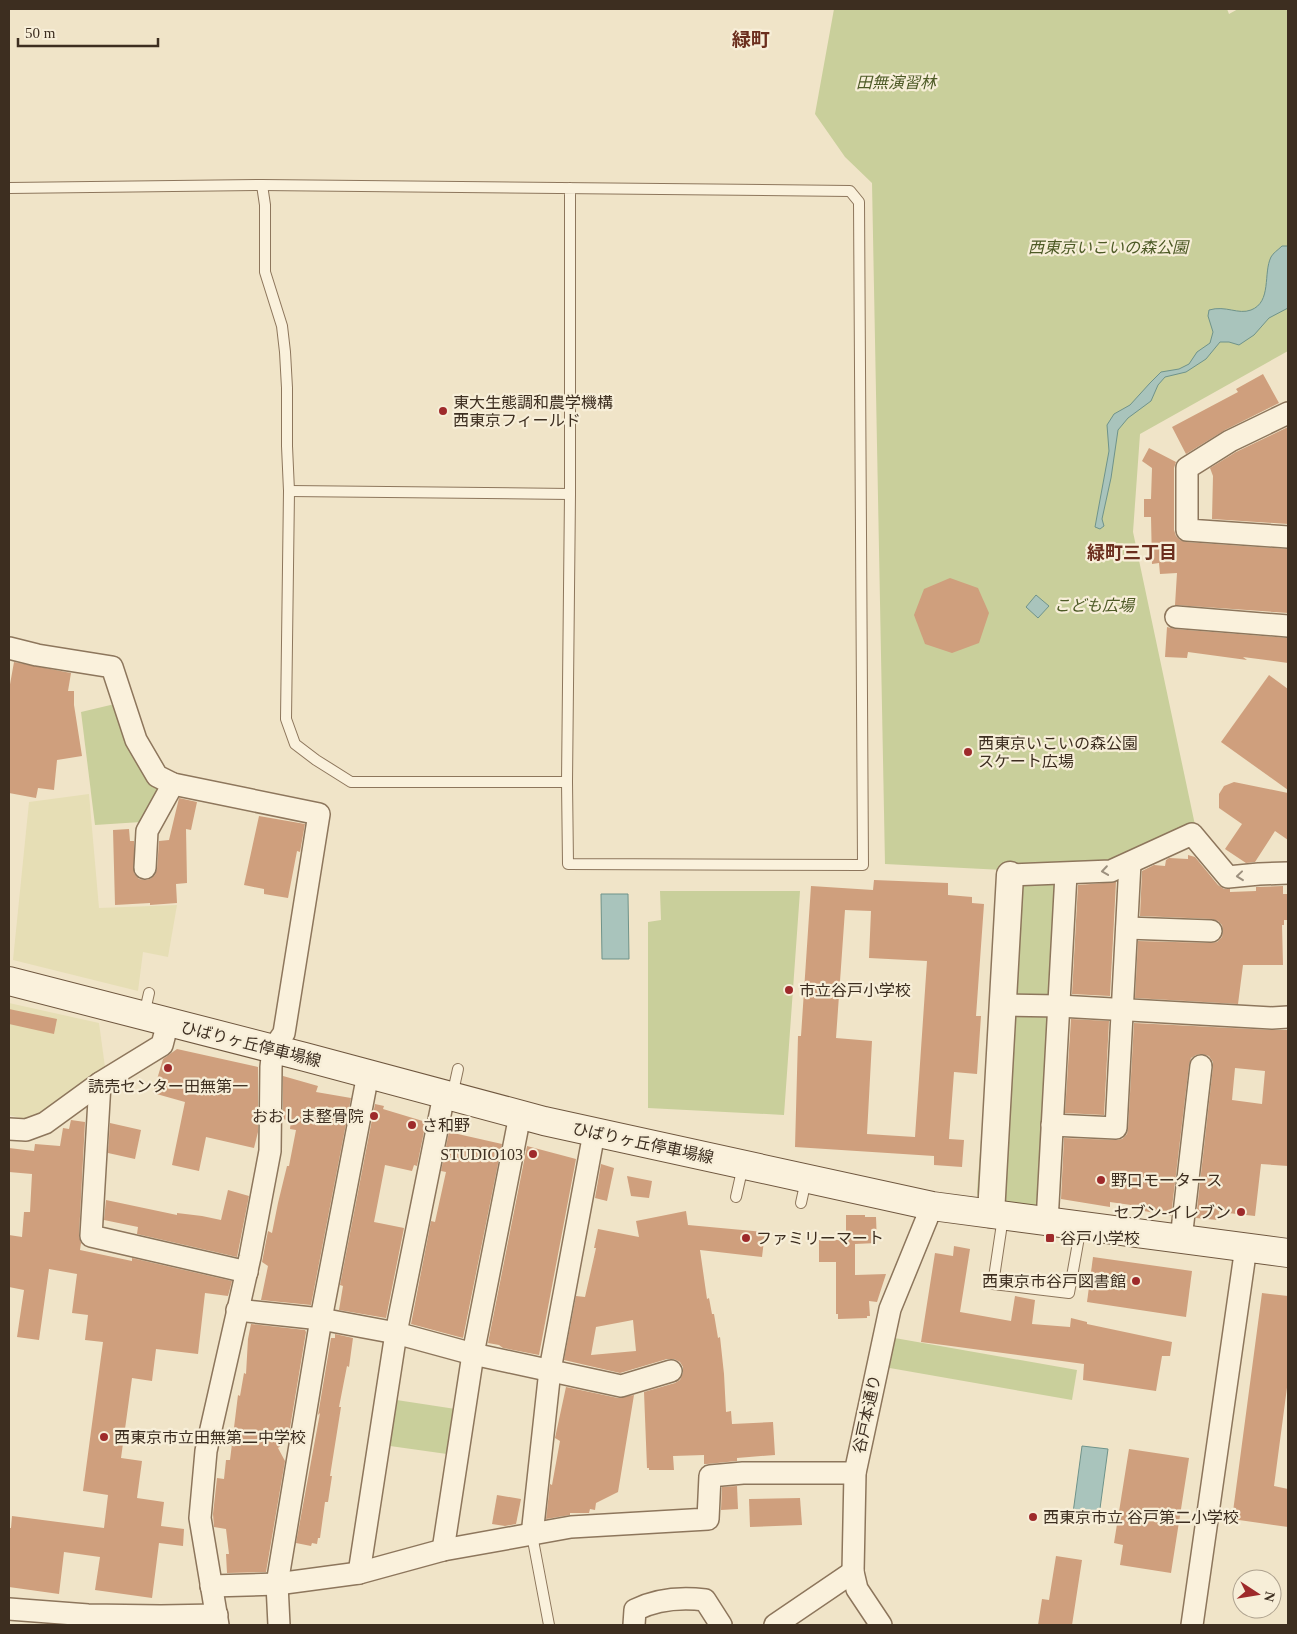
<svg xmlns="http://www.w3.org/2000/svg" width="1297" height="1634" viewBox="0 0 1297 1634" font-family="'Times New Roman','Noto Sans JP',serif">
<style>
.farmland{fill:#e6deb5}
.green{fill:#c9cf9b}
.water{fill:#a9c4bc;stroke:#6f938a}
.building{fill:#cf9f7d;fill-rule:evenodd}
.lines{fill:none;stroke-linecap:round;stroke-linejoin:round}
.service-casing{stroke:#8d765c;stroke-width:12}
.minor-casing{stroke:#8d765c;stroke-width:24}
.tertiary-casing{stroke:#8d765c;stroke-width:29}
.secondary-casing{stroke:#6f573f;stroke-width:30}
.service{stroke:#faf1dc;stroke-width:10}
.minor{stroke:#faf1dc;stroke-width:21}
.tertiary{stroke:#faf1dc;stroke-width:26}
.secondary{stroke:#faf1dc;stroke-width:28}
.oneway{stroke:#9c907e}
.poi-dot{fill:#9e2a2b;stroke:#f7eed8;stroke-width:2}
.labels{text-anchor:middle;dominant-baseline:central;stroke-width:4.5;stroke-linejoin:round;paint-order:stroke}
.park-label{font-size:16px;font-style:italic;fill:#4d5a26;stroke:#f7eed8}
.poi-label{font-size:16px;fill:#3d2e20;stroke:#f7eed8;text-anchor:start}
.street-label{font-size:16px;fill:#3d2e20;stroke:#f7eed8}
.neighbourhood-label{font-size:18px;font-weight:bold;fill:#6b2e1e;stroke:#f7eed8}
.quarter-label{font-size:19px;font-weight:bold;fill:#6b2e1e;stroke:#f7eed8}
</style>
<rect width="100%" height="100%" fill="#f0e4c8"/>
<g class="farmland">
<polygon points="89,794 99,908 177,905 168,957 143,952 138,991 13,960 29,802"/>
<polygon points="9,1003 99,1023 105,1067 40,1116 25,1119 9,1115"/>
</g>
<g class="green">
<polygon points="834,9 1227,9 1229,14 1238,9 1288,9 1288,351 1140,434 1133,532 1195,825 1108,867 1003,870 885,864 872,183 845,157 815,114"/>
<polygon points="119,703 165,782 141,822 95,825 81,712"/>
<polygon points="1066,874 1047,1222 981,1213 977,1192 989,1034 998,875"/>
<polygon points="660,891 800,891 784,1115 648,1108 648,922 661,920"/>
<polygon points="889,1337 1077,1370 1072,1400 884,1367"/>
<polygon points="390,1399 462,1410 454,1455 383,1445"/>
</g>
<g class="water">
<path d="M1282,246H1288V308L1269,318L1254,335L1239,345L1229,342H1220L1206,359L1186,372L1165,377L1158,385L1151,401L1128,418L1118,430L1111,478L1102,519L1104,526L1100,529L1095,527L1109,451L1107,425L1114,414L1130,405L1150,383L1161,372L1179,369L1189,364L1197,352L1210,343L1213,332L1208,316L1209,310C1226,305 1238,315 1251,310C1272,302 1263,273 1271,257C1273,253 1278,250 1282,246Z"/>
<polygon points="1036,595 1049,606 1038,618 1026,607"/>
<polygon points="601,894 628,894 629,959 602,959"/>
<polygon points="1082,1446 1108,1449 1099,1516 1073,1513"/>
</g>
<g class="building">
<polygon points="1263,374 1279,403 1225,430 1186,454 1172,427 1238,392 1236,389"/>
<polygon points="1288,427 1288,524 1212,519 1213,476 1210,468 1236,452"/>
<polygon points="1149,448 1176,462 1174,468 1174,530 1176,536 1180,540 1186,542 1288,549 1288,613 1175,605 1177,573 1160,574 1159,563 1152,564 1151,517 1144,517 1144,499 1151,499 1152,468 1142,461"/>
<polygon points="950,578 978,588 989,613 979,643 952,653 925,644 914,615 924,589"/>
<polygon points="1167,627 1175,629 1288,638 1288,663 1243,657 1247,660 1188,652 1187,658 1165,657"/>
<polygon points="14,662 71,673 68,691 74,691 74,705 82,756 57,760 54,790 38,788 36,798 9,793 9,690"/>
<polygon points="1269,675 1288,689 1288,790 1221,742"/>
<polygon points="1234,782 1288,793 1288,840 1275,831 1255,862 1246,863 1225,849 1242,824 1219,808 1219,794 1224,786"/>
<polygon points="179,798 197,802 191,830 186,829 187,883 176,884 177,903 150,905 150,903 115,905 113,830 129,829 130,841 134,841 134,873 139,879 145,880 150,879 155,875 157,869 159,841 169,840"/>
<polygon points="259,816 305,824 300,852 297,851 288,898 264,894 264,889 244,885"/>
<polygon points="1188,855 1195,857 1218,885 1224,889 1230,889 1230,892 1256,891 1256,887 1283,886 1283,894 1288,894 1288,920 1284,920 1284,925 1282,925 1283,965 1243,965 1238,1004 1135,998 1138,941 1211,943 1217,942 1222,937 1223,931 1222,925 1218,921 1212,919 1140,916 1142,871 1154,865 1165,866 1166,860 1169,858 1188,859"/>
<path d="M874,880L948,883V895L972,897V903L984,904L976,1016H981L977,1074L954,1072L949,1139L964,1140L962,1167L934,1165V1156L795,1147L798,1036H801L811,886L873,890ZM845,910L871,911L869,958L927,961L915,1137L867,1134L872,1041L836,1038Z"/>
<polygon points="1116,882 1110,996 1072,994 1078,885"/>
<polygon points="9,1009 57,1019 54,1034 9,1024"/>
<polygon points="1071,1019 1109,1021 1104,1115 1065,1113"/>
<path d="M1134,1023L1271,1030H1288V1166L1261,1164L1255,1216L1219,1212L1218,1220L1196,1218L1213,1067V1062L1209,1056L1202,1054L1196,1055L1191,1058L1189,1065L1171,1216L1144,1211L1145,1207L1110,1202V1207L1061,1199L1064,1138L1115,1140L1122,1139L1127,1134L1128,1129ZM1235,1068L1265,1071L1262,1104L1232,1100Z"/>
<polygon points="177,1049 258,1067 258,1132 254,1148 206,1137 199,1171 172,1165 185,1102 153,1093 163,1059"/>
<polygon points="283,1076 318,1086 316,1092 351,1098 311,1305 261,1300 268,1266 262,1262 268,1231 272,1233 278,1203 287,1166 289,1166 296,1130 290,1129 291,1121 283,1119"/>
<polygon points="375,1104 384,1106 383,1109 426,1122 417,1166 414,1165 412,1171 385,1165 374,1222 404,1228 386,1318 339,1310 343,1286 340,1285"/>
<polygon points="71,1120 85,1122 79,1235 81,1243 80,1250 132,1261 132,1258 232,1281 228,1296 205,1293 198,1354 156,1349 152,1381 132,1378 121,1458 142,1461 137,1498 164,1502 161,1526 184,1529 183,1546 159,1543 152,1598 95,1590 100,1557 64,1552 59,1594 9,1587 9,1528 11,1528 12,1516 104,1528 108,1495 83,1491 103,1342 85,1340 88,1315 72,1313 77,1274 49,1269 39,1340 17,1337 24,1290 9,1287 9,1235 22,1237 24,1212 30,1212 32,1174 9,1172 9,1148 34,1151 35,1144 60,1146 63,1128 69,1129"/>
<polygon points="110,1123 141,1130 135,1159 108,1153"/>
<polygon points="449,1132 502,1144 463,1338 411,1324 431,1221 435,1222 446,1172 441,1171"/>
<polygon points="527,1146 576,1159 539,1355 503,1348 499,1345 488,1343"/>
<polygon points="601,1164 614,1168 607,1201 595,1198"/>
<polygon points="627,1176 652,1181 649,1198 631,1196"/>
<polygon points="228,1190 249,1196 237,1257 137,1234 138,1227 104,1220 106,1200 177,1215 177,1213 202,1216 221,1220"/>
<path d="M686,1211L688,1225L765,1232L762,1257L700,1250L707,1299L709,1298L712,1314H714L718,1338L720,1337L724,1374L726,1412L731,1411L732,1424L773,1422L775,1455L737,1458V1461L707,1464H704V1455L673,1456L674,1470H649V1468H647L644,1392L675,1383L680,1380L683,1373V1367L680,1362L674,1359H667L620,1373L564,1360L576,1296L585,1297L596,1248H594L598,1229L639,1237L636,1221ZM633,1320L636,1351L591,1355L596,1327Z"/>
<polygon points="846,1215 865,1215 865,1217 876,1217 877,1243 855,1244 855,1275 886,1274 877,1302 869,1301 870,1316 867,1316 867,1318 838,1319 838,1314 836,1314 836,1262 819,1262 819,1240 846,1240"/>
<polygon points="954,1246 970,1249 960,1312 1011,1321 1015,1296 1035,1300 1032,1324 1070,1327 1071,1318 1087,1322 1087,1324 1172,1342 1170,1356 1162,1356 1156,1391 1083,1380 1084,1364 921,1342 935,1253 953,1256"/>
<polygon points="1093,1257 1192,1271 1186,1317 1087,1302"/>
<polygon points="1262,1293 1288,1296 1288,1380 1274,1486 1288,1489 1288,1527 1232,1519"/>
<polygon points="251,1324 305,1330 306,1332 288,1440 278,1448 285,1461 266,1572 227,1573 226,1554 229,1554 226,1529 214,1527 213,1514 217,1478 224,1479 226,1460 230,1460 238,1395 240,1396 244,1373 246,1374 248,1339"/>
<polygon points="335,1334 353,1338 349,1367 347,1366 339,1407 341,1407 330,1476 332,1476 328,1502 325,1502 320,1538 318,1538 317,1544 312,1543 311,1546 296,1543 320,1413 318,1415 331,1338 335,1338"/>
<polygon points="566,1387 618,1398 634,1395 618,1492 596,1503 595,1510 590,1509 589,1513 570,1513 570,1515 546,1519 550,1484 552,1485 560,1441 555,1438"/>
<polygon points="1129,1449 1189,1458 1171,1573 1120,1565 1123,1545 1114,1543"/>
<polygon points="737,1486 738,1509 721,1510 722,1487"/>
<polygon points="497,1495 521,1499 516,1524 505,1526 492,1524"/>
<polygon points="800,1498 802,1525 750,1527 749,1499"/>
<polygon points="1056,1556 1082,1560 1072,1625 1038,1625 1042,1599 1049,1600"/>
</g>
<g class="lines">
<defs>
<g id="service">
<polyline points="262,185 265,205 265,272 282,326 285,352 287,388 287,446 289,491 286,719 295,744 316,760 351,782 567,782"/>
<polyline points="9,188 262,185 850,191 859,202 863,865 568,864 567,782 570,494 570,188"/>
<polyline points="289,491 570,494"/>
<polyline points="144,1015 149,993"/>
<polyline points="452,1096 458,1069"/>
<polyline points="736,1197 743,1166"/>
<polyline points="801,1203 806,1180"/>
<polyline points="1003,1217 993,1284 1069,1293 1081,1226"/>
<polyline points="532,1535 549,1625"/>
</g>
<g id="minor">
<polyline points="1288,413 1230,441 1187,468 1187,530 1288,537"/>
<polyline points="1176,617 1288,626"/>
<polyline points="9,648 37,655 112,667 136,740 157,776 173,784 319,814 284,1033 273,1049 271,1067 270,1151 250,1257 206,1451 200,1518 218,1625"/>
<polyline points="145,868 147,831 173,784"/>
<polyline points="1010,875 1111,871 1192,834 1228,877 1259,874 1288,873"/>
<polyline points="1127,928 1211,931"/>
<polyline points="1003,1005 1059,1006 1272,1018 1288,1017"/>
<polyline points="100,1083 91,1236 247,1272"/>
<polyline points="1052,1125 1116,1128 1130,863"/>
<polyline points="9,1129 26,1130 45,1123 100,1083 162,1045 168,1022"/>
<polyline points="1047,1222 1066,874"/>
<polyline points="1181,1239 1201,1066"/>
<polyline points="237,1310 321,1319 396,1333 473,1354 621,1386 671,1371"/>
<polyline points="532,1535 550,1370 594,1133"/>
<polyline points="443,1550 473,1354 520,1115"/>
<polyline points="359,1573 396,1333 444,1095"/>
<polyline points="211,1586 277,1584 359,1573 443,1550 571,1527 708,1519 710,1476 743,1473 855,1473"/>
<polyline points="9,1609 88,1615 161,1616 217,1615"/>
<polyline points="279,1625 277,1584 321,1319 368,1074"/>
<path d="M634,1625L635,1610C657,1599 680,1597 705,1600L721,1625"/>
<polyline points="775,1625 853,1572"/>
<polyline points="881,1625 857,1589 853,1572 855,1473 890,1309 932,1206"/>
<polyline points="1192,1625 1246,1247"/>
</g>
<polyline id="tertiary" points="991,1214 1010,875"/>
<polyline id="secondary" points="9,981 305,1057 544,1121 932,1206 1288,1253"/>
</defs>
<use href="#service" class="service-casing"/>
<use href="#minor" class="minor-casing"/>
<use href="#tertiary" class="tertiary-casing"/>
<use href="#secondary" class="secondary-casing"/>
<use href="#service" class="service"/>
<use href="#minor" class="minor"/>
<use href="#tertiary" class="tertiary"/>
<use href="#secondary" class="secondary"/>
</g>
<defs><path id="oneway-chevron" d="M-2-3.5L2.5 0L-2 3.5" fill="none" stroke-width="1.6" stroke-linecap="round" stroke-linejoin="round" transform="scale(1.25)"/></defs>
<g class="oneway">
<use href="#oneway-chevron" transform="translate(1105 871) rotate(172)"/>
<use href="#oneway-chevron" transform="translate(1240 876) rotate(174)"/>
</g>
<g class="poi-dot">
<circle cx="443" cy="411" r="5"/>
<circle cx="968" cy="752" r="5"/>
<circle cx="789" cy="990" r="5"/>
<circle cx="168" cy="1068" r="5"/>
<circle cx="374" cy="1116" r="5"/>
<circle cx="412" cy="1125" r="5"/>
<circle cx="533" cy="1154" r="5"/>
<circle cx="1101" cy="1180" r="5"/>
<circle cx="1241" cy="1212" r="5"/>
<circle cx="746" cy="1238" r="5"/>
<rect x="1045" y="1233" width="10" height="10" rx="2.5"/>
<circle cx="1136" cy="1281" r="5"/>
<circle cx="104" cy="1437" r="5"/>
<circle cx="1033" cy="1517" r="5"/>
</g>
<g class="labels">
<g class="park-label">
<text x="896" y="82">田無演習林</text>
<text x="1108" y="247">西東京いこいの森公園</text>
<text x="1094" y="605">こども広場</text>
</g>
<g class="poi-label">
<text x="453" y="402">東大生態調和農学機構<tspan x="453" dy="18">西東京フィールド</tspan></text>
<text x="978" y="743">西東京いこいの森公園<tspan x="978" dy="18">スケート広場</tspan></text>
<text x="799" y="990">市立谷戸小学校</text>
<text x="168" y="1086" text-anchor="middle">読売センター田無第一</text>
<text x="364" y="1116" text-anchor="end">おおしま整骨院</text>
<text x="422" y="1125">さ和野</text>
<text x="523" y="1154" text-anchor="end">STUDIO103</text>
<text x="1111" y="1180">野口モータース</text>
<text x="1231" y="1212" text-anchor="end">セブン-イレブン</text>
<text x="756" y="1238">ファミリーマート</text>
<text x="1060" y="1238">谷戸小学校</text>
<text x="1126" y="1281" text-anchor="end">西東京市谷戸図書館</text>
<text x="114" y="1437">西東京市立田無第二中学校</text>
<text x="1043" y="1517">西東京市立 谷戸第二小学校</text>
</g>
<g class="street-label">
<text transform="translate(251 1044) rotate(14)">ひばりヶ丘停車場線</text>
<text transform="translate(643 1143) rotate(12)">ひばりヶ丘停車場線</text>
<text transform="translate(867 1414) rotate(-78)">谷戸本通り</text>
</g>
<g class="neighbourhood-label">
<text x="1132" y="553">緑町三丁目</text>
</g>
<g class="quarter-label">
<text x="751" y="39">緑町</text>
</g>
</g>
<rect width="1297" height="1634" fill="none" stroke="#3d2e20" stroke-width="20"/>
<g transform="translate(1257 1594) rotate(102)"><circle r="24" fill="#f7eed8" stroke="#ada18e"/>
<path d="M0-4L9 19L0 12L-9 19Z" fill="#9e2a2b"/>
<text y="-8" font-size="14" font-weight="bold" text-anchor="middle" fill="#3d2e20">N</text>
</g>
<path d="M18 38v8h140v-8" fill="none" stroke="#3d2e20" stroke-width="2.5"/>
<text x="25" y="38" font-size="15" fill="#3d2e20" stroke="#f7eed8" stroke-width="4" paint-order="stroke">50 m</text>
</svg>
